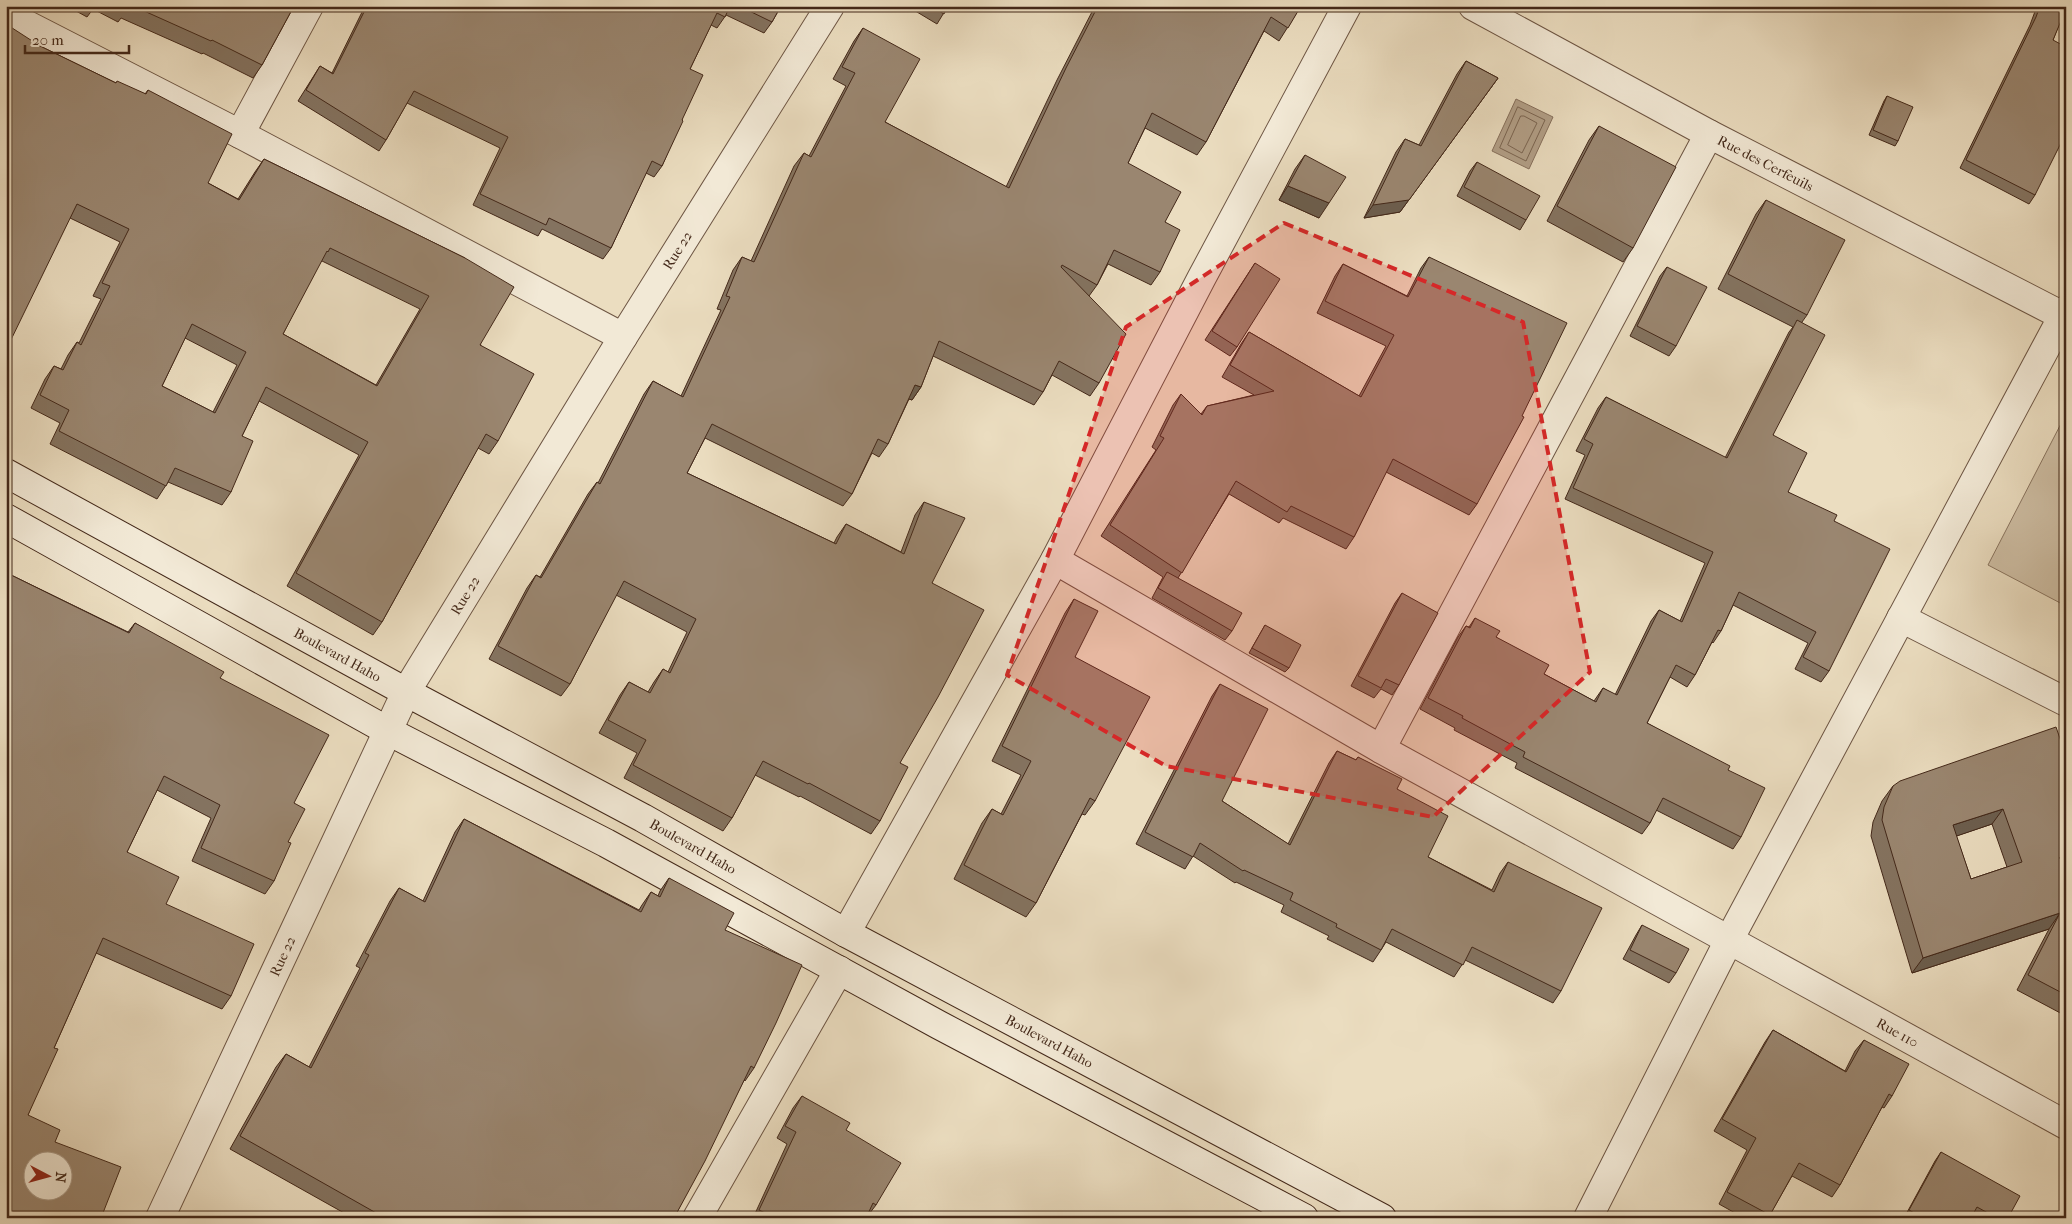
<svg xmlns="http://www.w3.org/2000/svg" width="2072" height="1224" viewBox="0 0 2072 1224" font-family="'IM FELL French Canon',serif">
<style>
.green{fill:#cebea4;stroke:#88735e}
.water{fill:#b29f87;stroke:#866f5b}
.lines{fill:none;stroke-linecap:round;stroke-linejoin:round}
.shore{stroke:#7a6450;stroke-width:1}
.street-casing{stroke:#6d5543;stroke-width:30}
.secondary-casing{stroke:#432819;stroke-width:30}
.street{stroke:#f2e9d6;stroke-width:28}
.secondary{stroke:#f2e9d6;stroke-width:28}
.wall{fill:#847360;stroke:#432819;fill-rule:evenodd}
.shaded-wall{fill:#6c5e4e;stroke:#432819}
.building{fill:#9a8670;stroke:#432819;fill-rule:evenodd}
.marked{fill:#d62828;fill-opacity:0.2;stroke:#d62828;stroke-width:4;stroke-dasharray:10 6;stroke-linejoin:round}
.labels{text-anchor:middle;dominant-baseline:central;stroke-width:4;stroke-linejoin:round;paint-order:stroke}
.street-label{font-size:14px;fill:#432819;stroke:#f2e9d6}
</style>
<rect width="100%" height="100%" fill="#ebddc0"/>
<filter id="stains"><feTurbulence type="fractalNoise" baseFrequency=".004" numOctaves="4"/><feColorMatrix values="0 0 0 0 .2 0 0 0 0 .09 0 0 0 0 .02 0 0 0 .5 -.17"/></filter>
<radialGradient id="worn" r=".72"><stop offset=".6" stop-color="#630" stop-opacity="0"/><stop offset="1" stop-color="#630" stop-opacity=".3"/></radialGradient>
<polygon class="green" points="2066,414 2066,606 1988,565"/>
<polygon class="water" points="1516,99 1553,117 1529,169 1492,151"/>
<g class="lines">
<g class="shore">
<polygon points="1518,107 1545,120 1526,161 1500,148"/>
<polygon points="1521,116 1524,116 1537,123 1522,153 1508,145"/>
</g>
<defs>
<g id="street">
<path id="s1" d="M1473,6L1709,134L2063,316"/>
<polyline points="6,14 240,134 623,337"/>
<polyline points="240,134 309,6"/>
<path id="s2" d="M1055,560L1381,749L2066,1125"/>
<polyline points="1901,618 2066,702"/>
<polyline points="1381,749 1709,134"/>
<polyline points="846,933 1055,560 1201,279 1347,6"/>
<path id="s3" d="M160,1218L406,692L623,337L830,6"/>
<polyline points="697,1218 839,970"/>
<polyline points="1588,1218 1729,940 2066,310"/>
</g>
<g id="secondary">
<path id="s4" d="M6,473L406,692L643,818L846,933L1382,1218"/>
<polyline points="6,518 388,731 606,843 939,1025 1304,1218"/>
</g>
</defs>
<use href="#street" class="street-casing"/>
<use href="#secondary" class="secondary-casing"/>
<use href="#street" class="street"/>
<use href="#secondary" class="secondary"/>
</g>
<g class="wall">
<polygon points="67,6 294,6 262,65 253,78 203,53 202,54 121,18 118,22 93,9 87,17"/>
<polygon points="365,6 781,6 772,22 764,33 726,15 717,28 711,25 690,69 682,120 662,166 654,177 646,173 611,248 603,259 542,229 538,236 473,205 500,148 407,103 386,140 379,151 298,101 320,66 332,73"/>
<polygon points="907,6 948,6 937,24"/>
<polygon points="1095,6 1301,6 1279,41 1264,31 1206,142 1197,155 1145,128 1128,163 1165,222 1160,272 1151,285 1108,264 1097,285 1089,296 1099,383 1090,396 1052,375 1043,392 1034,405 933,356 921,387 912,400 909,399 888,444 879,457 872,453 852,494 843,506 705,438 687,473 834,543 837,537 846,524 901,552 915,515 924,502 932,583 900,763 880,821 871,834 800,796 799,797 755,775 732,818 723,831 624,778 637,753 599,733 620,695 629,682 648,692 654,682 663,669 668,672 687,632 616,595 570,684 561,696 489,659 527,588 536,575 540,577 588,494 597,482 598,483 644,394 653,381 681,396 721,310 717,309 733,270 742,257 751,261 794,166 804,153 809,156 846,86 833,79 854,41 863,28 885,122 1006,187 1057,80"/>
<polygon points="2037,6 2066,6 2053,40 2035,195 2029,204 1960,168 2030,25"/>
<path d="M40,46L116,83L145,94L148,90L208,183L238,199L255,172L264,159L465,258L498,441L489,454L478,448L382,622L373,635L287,586L359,455L259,401L242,436L231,492L222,505L168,482L157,499L50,444L60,423L31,408L45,379L54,366L61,369L68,355L77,342L79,343L101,299L93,296L120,242L70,218ZM322,261L420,309L376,385L283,334L319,264ZM185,338L237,365L213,412L162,386Z"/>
<polygon points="1466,61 1498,78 1400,212 1364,218 1396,152 1405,139 1419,145 1457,74"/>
<polygon points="1887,96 1898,141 1895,146 1869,135 1884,101"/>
<polygon points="1599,126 1633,248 1623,262 1547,221 1589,140"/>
<polygon points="1305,155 1319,218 1279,200 1295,169"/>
<polygon points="1477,162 1526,220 1520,230 1457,196 1470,171"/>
<polygon points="1766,200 1807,315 1802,322 1773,435 1788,492 1834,521 1829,671 1821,682 1795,669 1808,643 1733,605 1721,631 1713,643 1712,642 1695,675 1687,687 1670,677 1647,723 1728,770 1741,837 1733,849 1656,810 1650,823 1642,834 1515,768 1517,763 1454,730 1455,728 1420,709 1458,637 1466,626 1469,627 1475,618 1496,637 1544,674 1594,701 1603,688 1615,695 1651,621 1659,610 1680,621 1705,563 1565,499 1585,455 1576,451 1598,408 1606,397 1725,458 1789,332 1793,327 1718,289 1756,214"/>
<polygon points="1429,257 1477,504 1469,515 1386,472 1354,537 1346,549 1283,518 1279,523 1229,494 1178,578 1232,631 1225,640 1152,598 1163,577 1101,536 1156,450 1152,447 1173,405 1181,394 1201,414 1207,406 1254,395 1222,377 1241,344 1249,332 1359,396 1386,346 1317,313 1335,276 1343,264 1407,296 1421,268"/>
<polygon points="1255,263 1237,347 1230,356 1205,340"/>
<polygon points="1667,267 1676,346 1669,356 1630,336 1660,276"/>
<polygon points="9,574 128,632 135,623 220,678 294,803 288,842 274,881 265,894 192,861 211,818 157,790 127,852 166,904 231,996 222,1009 96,953 54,1048 28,1115 6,1218 6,578"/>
<polygon points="1402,593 1399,685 1392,695 1381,689 1374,698 1351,686 1395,603"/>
<polygon points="1074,599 1075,657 1095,801 1085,815 1082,814 1036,903 1026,917 954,879 982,823 992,809 1001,814 1021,775 992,761 1065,613"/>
<polygon points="1265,625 1289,668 1285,672 1249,653"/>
<polygon points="1220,684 1222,801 1288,844 1329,763 1337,751 1356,760 1358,757 1397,789 1428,857 1492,890 1500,873 1508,862 1561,991 1553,1003 1465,960 1454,977 1386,942 1381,950 1373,962 1327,939 1329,936 1281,912 1284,905 1236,882 1235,883 1193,856 1185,869 1136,844 1212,696"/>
<path d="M2064,750L2066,857L2063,860L2066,861V1016L2017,990L2049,929L1912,973L1871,836L1873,822L1882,801L1893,786ZM1992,824L2007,867L1971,879L1956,836Z"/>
<polygon points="464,819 639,910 642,905 651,892 658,896 660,891 669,878 725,930 754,1068 745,1081 744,1080 674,1218 353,1218 230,1149 276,1067 286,1054 309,1067 360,968 356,966 390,901 399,888 423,901 455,832"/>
<polygon points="1642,925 1676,973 1669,983 1623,959 1636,935"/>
<polygon points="1773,1030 1845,1071 1855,1051 1864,1040 1892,1096 1884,1108 1882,1107 1840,1185 1832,1197 1792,1176 1768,1218 1744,1218 1719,1204 1747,1150 1714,1131 1765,1042"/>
<polygon points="802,1096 846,1130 876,1205 866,1218 753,1218 787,1144 777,1138 793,1108"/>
<polygon points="1941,1152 2008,1218 1975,1218 1972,1216 1971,1218 1904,1218 1935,1161"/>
</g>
<g class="shaded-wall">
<polygon points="1498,78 1400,212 1364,218 1373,205"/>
<polygon points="1288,186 1329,203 1319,218 1279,200"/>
<polygon points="915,385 921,387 912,400 906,398"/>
<polygon points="2003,809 1992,824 1942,841 1953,825"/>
<polygon points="2066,852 2066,857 2048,873 2059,858"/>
<polygon points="2060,913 2049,929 1912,973 1923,958"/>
</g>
<g class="building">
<polygon points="122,6 129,6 127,9"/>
<polygon points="133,6 294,6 262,65 212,40 211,41"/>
<polygon points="367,6 730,6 725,17 717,13 690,69 703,75 682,120 683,121 662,166 652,161 611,248 549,218 546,225 480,194 508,137 414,91 386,140 306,90 320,66 333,74"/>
<polygon points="739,6 781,6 772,22"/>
<polygon points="930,6 948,6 944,14"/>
<polygon points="1098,6 1301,6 1288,28 1271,17 1206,142 1152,113 1128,163 1181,192 1165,222 1180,230 1160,272 1114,250 1097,285 1062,265 1061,267 1126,334 1099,383 1059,361 1043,392 939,341 921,387 915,385 888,444 878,439 852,494 712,424 687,473 836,544 846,524 904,554 924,502 965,518 932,583 984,610 938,697 900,763 908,767 880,821 809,783 808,784 763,761 732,818 633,765 646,740 608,720 629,682 650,693 663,669 670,673 696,619 624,581 570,684 498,646 536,575 541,578 597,482 600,484 653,381 683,397 730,297 726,296 742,257 754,262 804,153 811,157 855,73 842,67 863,28 920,59 885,122 1009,188 1066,68"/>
<polygon points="2040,6 2066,6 2066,9 2053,40 2066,47 2066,133 2035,195 1966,160 2036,17"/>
<path d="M6,24L40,46L116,83L117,81L146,94L148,90L232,134L208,183L239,200L264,159L465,258L514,287L480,345L534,374L498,441L486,434L382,622L296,573L368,442L266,387L242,436L253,441L231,492L175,468L166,486L59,431L69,410L40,395L54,366L63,370L77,342L81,345L110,286L102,283L129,229L77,204L6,350ZM330,248L429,296L377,386L283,334L327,251L328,252ZM192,324L246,352L215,413L162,386Z"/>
<polygon points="1466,61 1498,78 1409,200 1373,205 1405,139 1421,146"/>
<polygon points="1887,96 1913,107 1898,141 1873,130"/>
<polygon points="1599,126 1676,167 1633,248 1557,206"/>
<polygon points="1305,155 1346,177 1329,203 1288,186"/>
<polygon points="1477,162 1540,196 1526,220 1464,187"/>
<polygon points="1766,200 1845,240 1807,315 1728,274"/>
<polygon points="1429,257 1567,323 1522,416 1524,417 1477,504 1393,459 1354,537 1291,506 1287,512 1236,481 1182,573 1110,525 1164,438 1160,436 1181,394 1202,415 1207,406 1274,391 1230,365 1249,332 1361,397 1394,335 1325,301 1343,264 1408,297"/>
<polygon points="1255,263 1280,279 1237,347 1212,331"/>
<polygon points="1667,267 1707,287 1676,346 1637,326"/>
<polygon points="1797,320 1825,335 1773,435 1807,453 1788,492 1837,515 1834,521 1890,549 1829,671 1803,657 1816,632 1739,592 1721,631 1718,630 1695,675 1676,665 1647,723 1730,766 1728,770 1765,788 1741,837 1663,798 1650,823 1523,757 1525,752 1462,718 1463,716 1428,698 1466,626 1470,628 1475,618 1500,631 1496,637 1549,665 1544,674 1596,702 1603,688 1617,695 1659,610 1682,622 1713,552 1573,488 1593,444 1584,439 1606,397 1727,458"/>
<polygon points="1167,572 1242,613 1232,631 1158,588"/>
<path d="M9,574L129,633L135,623L224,672L220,678L329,735L294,803L305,809L288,842L291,843L274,881L201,848L220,805L164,776L127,852L179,877L166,904L254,944L231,996L103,938L54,1048L58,1049L28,1115L60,1130L55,1142L121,1167L101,1218H6V579ZM32,1162H62V1192H32Z"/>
<polygon points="1402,593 1438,613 1399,685 1386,679 1381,688 1358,676"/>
<polygon points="1074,599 1098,611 1075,657 1150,697 1095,801 1090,798 1036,903 964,865 992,809 1003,815 1031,761 1002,746"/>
<polygon points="1265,625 1301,645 1289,668 1252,648"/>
<polygon points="1220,684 1268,709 1222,801 1290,845 1337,751 1356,760 1358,757 1402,779 1397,789 1448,816 1428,857 1494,892 1508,862 1602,908 1561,991 1472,947 1463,965 1392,929 1381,950 1336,927 1337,924 1290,900 1293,893 1244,870 1243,871 1200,843 1193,857 1145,832"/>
<path d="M2056,727L2064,750L2066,749V852L2059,858L2066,861V995L2028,975L2060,913L1923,958L1882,820L1884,807L1893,786L1900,781ZM2003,809L2022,862L1971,879L1953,825Z"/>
<polygon points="464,819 641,912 651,892 660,897 669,878 734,913 725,930 802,965 776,1023 754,1068 751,1066 705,1161 674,1218 385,1218 240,1136 286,1054 311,1068 369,955 365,953 399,888 425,902"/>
<polygon points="1642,925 1689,949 1676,973 1630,950"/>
<polygon points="1773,1030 1846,1072 1864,1040 1909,1064 1892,1096 1889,1094 1840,1185 1799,1163 1770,1215 1727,1192 1756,1138 1722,1119"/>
<polygon points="802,1096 850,1123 846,1130 901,1163 876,1205 873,1203 866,1218 773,1218 773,1217 759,1210 796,1132 785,1126"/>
<polygon points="1941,1152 2020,1196 2008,1218 1997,1218 1977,1207 1971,1218 1923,1218 1909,1210"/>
</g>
<path class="marked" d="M1284,223L1523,322L1590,672L1433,817L1166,766L1007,675L1126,327Z"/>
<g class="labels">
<g class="street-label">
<text stroke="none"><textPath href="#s1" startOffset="332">Rue des Cerfeuils</textPath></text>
<text stroke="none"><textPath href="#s3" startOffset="1099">Rue 22</textPath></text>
<text stroke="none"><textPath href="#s3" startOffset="694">Rue 22</textPath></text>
<text stroke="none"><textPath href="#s4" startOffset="378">Boulevard Haho</textPath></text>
<text stroke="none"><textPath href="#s4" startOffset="782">Boulevard Haho</textPath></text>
<text stroke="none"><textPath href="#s3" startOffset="289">Rue 22</textPath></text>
<text stroke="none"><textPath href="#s2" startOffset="966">Rue 110</textPath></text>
<text stroke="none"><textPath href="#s4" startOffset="1188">Boulevard Haho</textPath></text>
</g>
</g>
<rect width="2072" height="1224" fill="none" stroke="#ebddc0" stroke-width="25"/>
<rect x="8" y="8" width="2057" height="1209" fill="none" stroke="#432819" stroke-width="2.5"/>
<rect x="12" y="12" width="2047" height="1199" fill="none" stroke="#432819"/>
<g transform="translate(48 1176) rotate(96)"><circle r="24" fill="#f2e9d6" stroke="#ac9c8a"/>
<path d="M0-4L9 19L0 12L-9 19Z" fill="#8f2418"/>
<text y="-8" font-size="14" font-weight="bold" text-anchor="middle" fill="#432819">N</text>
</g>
<path d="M25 45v8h104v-8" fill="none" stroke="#432819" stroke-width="2.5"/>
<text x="32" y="45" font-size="15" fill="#432819" stroke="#f2e9d6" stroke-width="4" paint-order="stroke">20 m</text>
<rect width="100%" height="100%" filter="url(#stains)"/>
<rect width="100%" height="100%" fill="url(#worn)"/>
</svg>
